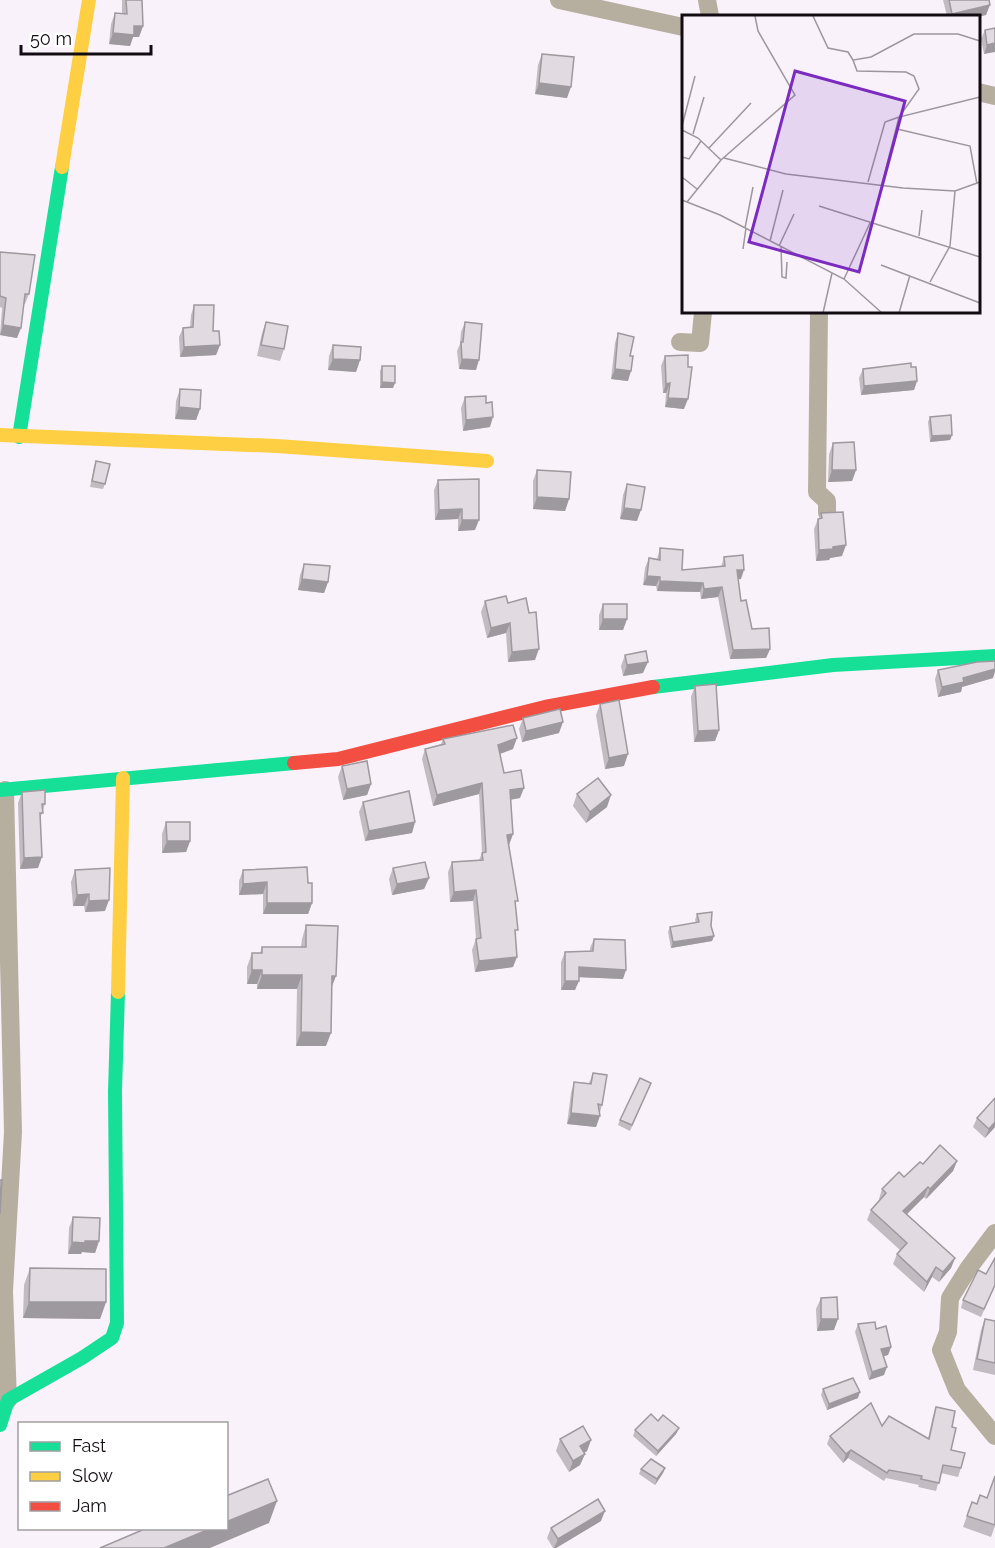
<svg xmlns="http://www.w3.org/2000/svg" width="995" height="1548" viewBox="0 0 995 1548" font-family="Raleway,sans-serif">
<style>
.lines{fill:none;stroke-linecap:round;stroke-linejoin:round}
.street{stroke:#b6afa0;stroke-width:18}
.fast{stroke:#16e098;stroke-width:14}
.slow{stroke:#ffcf43;stroke-width:14}
.jam{stroke:#f24e42;stroke-width:14}
.wall{fill:#c2bbc2}
.shaded-wall{fill:#9e999e}
.building{fill:#e1dae1;stroke:#9e999e;stroke-width:1.5}
.inset-road{fill:none;stroke:#9d969d;stroke-width:1.5}
.view{fill:#7b2cbf;fill-opacity:0.15;stroke:#7b2cbf;stroke-width:3}
.inset-edge{fill:none;stroke:#120c12;stroke-width:3}
</style>
<rect width="100%" height="100%" fill="#faf2fa"/>
<g class="lines">
<g class="street">
<polyline points="559,0 683,27"/>
<polyline points="707,0 710,16"/>
<polyline points="978,92 995,96"/>
<polyline points="819,312 817,492 827,501 827,513"/>
<polyline points="680,342 700,343 703,312"/>
<polyline points="995,1233 968,1269 950,1298 948,1332 941,1350 957,1390 995,1436"/>
<polyline points="1,1405 8,1400 4,1291 13,1132 5,790"/>
</g>
<g class="fast">
<polyline points="19,437 62,167"/>
<polyline points="653,687 833,665 995,656"/>
<polyline points="0,790 294,763"/>
<polyline points="0,1425 8,1400 82,1358 112,1338 117,1323 115,1091 118,992"/>
</g>
<g class="slow">
<polyline points="62,167 89,0"/>
<polyline points="0,435 277,446 487,461"/>
<polyline points="118,992 123,778"/>
</g>
<polyline class="jam" points="294,763 338,759 545,707 653,687"/>
</g>
<g class="wall">
<polygon points="122,0 142,0 143,26 139,37 133,37 130,46 109,44 111,24 115,13 122,14"/>
<polygon points="943,0 989,0 986,15 978,16 947,16"/>
<polygon points="995,28 984,54 981,39 985,30"/>
<polygon points="542,54 567,98 535,94 538,65"/>
<polygon points="0,252 29,294 25,304 23,304 17,338 0,335 2,308 0,307"/>
<polygon points="194,305 213,331 220,345 216,355 180,357 179,337 183,328 190,327 191,315"/>
<polygon points="266,322 284,349 280,361 257,356 262,333"/>
<polygon points="465,322 476,370 459,369 457,351 460,344 461,332"/>
<polygon points="618,333 630,356 628,381 611,379 615,343"/>
<polygon points="333,345 360,360 356,372 328,370 329,356"/>
<polygon points="665,356 684,409 665,407 666,393 663,393 661,366"/>
<polygon points="382,366 393,388 380,388 380,371"/>
<polygon points="911,367 917,381 914,390 861,395 859,378 863,369"/>
<polygon points="180,389 200,409 196,420 175,419 176,401"/>
<polygon points="465,397 486,403 490,427 463,431 461,408"/>
<polygon points="930,417 952,435 950,440 930,442 928,422"/>
<polygon points="833,443 856,470 852,481 828,482 829,454"/>
<polygon points="96,461 105,484 103,489 90,487 94,467"/>
<polygon points="537,470 569,499 565,511 533,509 533,481"/>
<polygon points="479,479 475,530 458,531 458,519 435,520 434,490 438,480"/>
<polygon points="627,484 637,521 620,519 623,495"/>
<polygon points="821,513 842,556 830,558 829,560 816,561 814,529 818,519 820,518"/>
<polygon points="660,548 682,570 721,567 724,557 741,579 738,579 741,601 752,629 770,649 766,658 730,659 718,597 701,599 700,592 657,591 656,586 643,585 645,568 649,558 657,559"/>
<polygon points="304,564 328,582 324,593 298,590 300,575"/>
<polygon points="485,601 508,603 535,660 508,662 506,633 487,638 481,612"/>
<polygon points="603,604 627,619 623,630 599,630 599,615"/>
<polygon points="625,655 643,673 623,676 621,666"/>
<polygon points="938,670 993,678 962,687 961,692 938,697 935,679"/>
<polygon points="695,686 719,730 715,741 694,742 691,697"/>
<polygon points="600,704 624,766 605,769 596,715"/>
<polygon points="523,718 559,733 522,742 519,729"/>
<polygon points="443,739 513,749 500,754 504,773 520,798 511,800 513,834 509,844 516,907 516,936 513,967 475,972 472,950 476,939 473,901 450,902 448,872 452,862 479,860 482,853 479,794 433,806 422,759 425,749 441,744"/>
<polygon points="342,766 371,784 367,795 343,800 338,777"/>
<polygon points="22,792 45,804 40,819 38,868 20,869 18,803"/>
<polygon points="577,794 607,807 586,823 573,806"/>
<polygon points="363,802 415,822 412,833 365,841 359,812"/>
<polygon points="166,822 190,841 186,852 162,853 162,834"/>
<polygon points="393,868 429,878 424,889 392,895 389,879"/>
<polygon points="75,870 105,911 85,912 84,906 73,906 71,882"/>
<polygon points="243,870 308,883 312,903 308,914 263,914 263,894 239,895 239,881"/>
<polygon points="697,914 711,926 714,936 712,941 671,948 668,932 670,927 696,923 695,920"/>
<polygon points="306,925 332,988 326,1046 296,1046 297,989 257,989 257,984 247,984 247,967 252,953 260,953 262,947 301,947 302,939"/>
<polygon points="594,939 623,979 579,977 575,990 561,990 561,962 565,952 590,952 590,948"/>
<polygon points="593,1073 602,1105 596,1127 567,1124 571,1093 574,1082 589,1083"/>
<polygon points="651,1083 630,1131 618,1125 620,1120"/>
<polygon points="977,1118 995,1127 985,1138 973,1127"/>
<polygon points="957,1161 953,1171 926,1199 924,1197 907,1214 955,1258 951,1268 939,1282 932,1277 924,1292 893,1264 897,1254 900,1250 867,1220 871,1210 880,1200 879,1199 882,1189 904,1177 923,1164"/>
<polygon points="73,1217 99,1241 95,1253 82,1252 81,1254 68,1254 69,1228"/>
<polygon points="30,1268 106,1302 100,1319 23,1318 24,1285"/>
<polygon points="986,1274 995,1286 981,1317 961,1308 963,1300"/>
<polygon points="821,1298 834,1330 817,1331 816,1309"/>
<polygon points="985,1319 995,1321 995,1375 973,1370 981,1330"/>
<polygon points="858,1324 876,1329 891,1347 888,1355 883,1356 884,1375 869,1380 855,1332"/>
<polygon points="823,1389 858,1398 827,1410 821,1395"/>
<polygon points="936,1407 952,1427 951,1450 961,1468 958,1477 941,1473 936,1491 918,1487 919,1485 886,1478 884,1481 848,1458 843,1463 827,1444 830,1436 882,1426 928,1439 933,1416"/>
<polygon points="658,1421 679,1428 676,1434 656,1456 633,1436 635,1430"/>
<polygon points="560,1439 591,1440 587,1451 584,1453 585,1454 580,1465 569,1472 556,1451"/>
<polygon points="665,1468 663,1473 655,1485 639,1474 641,1469"/>
<polygon points="972,1502 995,1526 991,1537 963,1527"/>
<polygon points="601,1521 556,1548 553,1548 547,1538 551,1528"/>
</g>
<g class="shaded-wall">
<polygon points="990,5 986,15 978,17 951,16 952,14"/>
<polygon points="134,26 143,26 139,37 133,37 130,46 109,44 113,33"/>
<polygon points="995,43 995,52 984,54 987,45"/>
<polygon points="539,83 571,87 567,98 535,94"/>
<polygon points="3,325 21,328 17,338 0,335"/>
<polygon points="220,345 216,355 180,357 184,347"/>
<polygon points="333,359 360,360 356,372 328,370"/>
<polygon points="462,359 479,360 476,370 459,369"/>
<polygon points="615,369 631,371 628,381 611,379"/>
<polygon points="917,381 914,390 861,395 864,386"/>
<polygon points="382,382 395,383 393,388 380,388"/>
<polygon points="670,383 666,393 663,393 666,384"/>
<polygon points="668,398 688,399 684,409 665,407"/>
<polygon points="179,407 200,409 196,420 175,419"/>
<polygon points="493,417 490,427 463,431 466,420"/>
<polygon points="952,435 950,440 930,442 932,436"/>
<polygon points="832,470 856,470 852,481 828,482"/>
<polygon points="537,497 569,499 565,511 533,509"/>
<polygon points="624,508 641,510 637,521 620,519"/>
<polygon points="462,509 458,519 435,520 439,510"/>
<polygon points="462,520 479,520 475,530 458,531"/>
<polygon points="846,545 842,556 830,558 829,560 816,561 819,550 833,547"/>
<polygon points="737,570 744,570 741,579 734,580"/>
<polygon points="647,576 660,577 656,586 643,585"/>
<polygon points="302,579 328,582 324,593 298,590"/>
<polygon points="660,581 703,583 700,592 657,591"/>
<polygon points="722,587 718,597 701,599 704,589"/>
<polygon points="603,619 627,619 623,630 599,630"/>
<polygon points="510,623 506,633 487,638 491,628"/>
<polygon points="539,649 535,660 508,662 512,652"/>
<polygon points="770,649 766,658 730,659 733,650"/>
<polygon points="648,662 643,673 623,676 627,665"/>
<polygon points="995,669 995,672 993,678 962,687 961,692 938,697 942,687 963,678"/>
<polygon points="563,722 559,733 522,742 526,731"/>
<polygon points="719,730 715,741 694,742 698,731"/>
<polygon points="517,738 513,749 494,756 498,745"/>
<polygon points="628,754 624,766 605,769 609,758"/>
<polygon points="482,783 479,794 433,806 437,795"/>
<polygon points="371,784 367,795 343,800 347,789"/>
<polygon points="524,788 520,798 506,800 510,790"/>
<polygon points="611,795 607,807 586,823 590,812"/>
<polygon points="415,822 412,833 365,841 369,831"/>
<polygon points="513,834 509,845 507,835"/>
<polygon points="167,841 190,841 186,852 162,853"/>
<polygon points="42,857 38,868 20,869 24,858"/>
<polygon points="429,878 424,889 392,895 397,884"/>
<polygon points="267,882 263,894 239,895 243,884"/>
<polygon points="476,890 473,901 450,902 454,892"/>
<polygon points="89,894 84,906 73,906 77,895"/>
<polygon points="109,900 105,911 85,912 89,901"/>
<polygon points="267,903 312,903 308,914 263,914"/>
<polygon points="714,936 712,941 671,948 673,942"/>
<polygon points="517,957 513,967 475,972 479,961"/>
<polygon points="579,967 626,970 623,979 575,977"/>
<polygon points="252,970 262,970 257,984 247,984"/>
<polygon points="262,975 302,975 297,989 257,989"/>
<polygon points="332,976 336,976 331,989"/>
<polygon points="565,981 579,981 575,990 561,990"/>
<polygon points="301,1032 331,1033 326,1046 296,1046"/>
<polygon points="571,1113 600,1116 596,1127 567,1124"/>
<polygon points="995,1122 995,1127 985,1138 989,1129"/>
<polygon points="957,1161 953,1171 926,1199 930,1189"/>
<polygon points="928,1187 924,1197 900,1221 903,1211"/>
<polygon points="85,1241 99,1241 95,1253 82,1252 81,1254 68,1254 72,1242"/>
<polygon points="955,1258 951,1268 939,1282 943,1272"/>
<polygon points="936,1267 932,1277 924,1292 927,1282"/>
<polygon points="29,1302 106,1302 100,1319 23,1318"/>
<polygon points="821,1319 838,1319 834,1330 817,1331"/>
<polygon points="891,1347 888,1355 878,1358 881,1349"/>
<polygon points="887,1367 884,1375 869,1380 872,1372"/>
<polygon points="860,1392 858,1398 827,1410 829,1404"/>
<polygon points="679,1428 676,1434 656,1456 658,1451"/>
<polygon points="591,1440 587,1451 576,1458 580,1446"/>
<polygon points="851,1450 848,1458 843,1463 846,1454"/>
<polygon points="585,1454 580,1465 569,1472 573,1461"/>
<polygon points="665,1468 663,1473 655,1485 657,1479"/>
<polygon points="277,1501 269,1523 210,1548 164,1548 212,1528 226,1528 226,1522"/>
<polygon points="605,1511 601,1521 556,1548 554,1548 558,1539"/>
</g>
<g class="building">
<polygon points="126,0 142,0 143,26 134,26 134,35 113,33 115,13 127,14"/>
<polygon points="949,0 989,0 990,5 952,14"/>
<polygon points="995,28 995,43 987,45 985,30"/>
<polygon points="542,54 574,57 571,87 539,83"/>
<polygon points="0,252 35,255 29,294 25,294 21,328 3,325 6,298 0,296"/>
<polygon points="194,305 214,305 213,331 219,331 220,345 184,347 183,328 193,327"/>
<polygon points="266,322 288,326 284,349 261,345"/>
<polygon points="465,322 482,324 479,360 462,359 461,342 463,342"/>
<polygon points="618,333 634,337 630,356 633,356 631,371 615,369"/>
<polygon points="333,345 361,347 360,360 333,359"/>
<polygon points="688,355 688,367 692,367 688,399 668,398 670,383 666,384 665,356"/>
<polygon points="911,363 911,367 916,367 917,381 864,386 863,369"/>
<polygon points="382,366 395,366 395,383 382,382"/>
<polygon points="180,389 201,390 200,409 179,407"/>
<polygon points="486,396 486,403 492,402 493,417 466,420 465,397"/>
<polygon points="951,415 952,435 932,436 930,417"/>
<polygon points="854,442 856,470 832,470 833,443"/>
<polygon points="96,461 110,464 105,484 92,481"/>
<polygon points="537,470 571,472 569,499 537,497"/>
<polygon points="479,479 479,520 462,520 462,509 439,510 438,480"/>
<polygon points="627,484 645,487 641,510 624,508"/>
<polygon points="843,512 846,545 833,547 833,549 819,550 818,519 822,518 821,513"/>
<polygon points="660,548 683,550 682,570 725,566 724,557 743,555 744,570 737,570 741,601 746,600 752,629 769,628 770,649 733,650 722,587 704,589 703,583 660,581 660,577 647,576 649,558 660,560"/>
<polygon points="304,564 330,566 328,582 302,579"/>
<polygon points="506,596 508,603 526,598 529,613 536,612 539,649 512,652 510,623 491,628 485,601"/>
<rect x="603" y="604" width="24" height="15"/>
<polygon points="646,651 648,662 627,665 625,655"/>
<polygon points="995,661 995,669 963,678 964,682 942,687 938,670 977,662"/>
<polygon points="716,684 719,730 698,731 695,686"/>
<polygon points="619,700 628,754 609,758 600,704"/>
<polygon points="560,709 563,722 526,731 523,718"/>
<polygon points="513,725 517,738 498,745 504,773 521,770 524,788 510,790 513,834 507,835 518,901 515,901 518,930 515,930 517,957 479,961 476,939 481,938 476,890 454,892 452,862 483,860 482,853 486,852 482,783 437,795 425,749 445,744 443,739"/>
<polygon points="367,761 371,784 347,789 342,766"/>
<polygon points="598,778 611,795 590,812 577,794"/>
<polygon points="45,790 45,804 42,804 43,813 40,813 42,857 24,858 22,792"/>
<polygon points="409,791 415,822 369,831 363,802"/>
<polygon points="166,822 190,822 190,841 167,841"/>
<polygon points="425,862 429,878 397,884 393,868"/>
<polygon points="307,867 308,883 312,883 312,903 267,903 267,882 243,884 243,870"/>
<polygon points="110,868 109,900 89,901 89,894 77,895 75,870"/>
<polygon points="712,912 711,926 714,936 673,942 670,927 699,922 697,914"/>
<polygon points="306,925 338,926 336,976 332,976 331,1033 301,1032 302,975 262,975 262,970 252,970 252,953 262,953 262,947 306,947"/>
<polygon points="594,939 625,940 626,970 579,967 579,981 565,981 565,952 593,951"/>
<polygon points="593,1073 607,1075 602,1105 598,1104 600,1116 571,1113 574,1082 591,1084"/>
<polygon points="640,1078 651,1083 632,1125 620,1120"/>
<polygon points="995,1098 995,1122 989,1129 977,1118"/>
<polygon points="940,1145 957,1161 930,1189 928,1187 903,1211 955,1258 943,1272 936,1267 927,1282 897,1254 907,1243 871,1210 886,1193 882,1189 899,1172 904,1177 920,1162 923,1164"/>
<polygon points="0,1180 2,1180 0,1214"/>
<polygon points="73,1217 100,1218 99,1241 85,1241 85,1243 72,1242"/>
<polygon points="995,1258 995,1285 984,1309 963,1300 978,1270 986,1274"/>
<polygon points="30,1268 106,1269 106,1302 29,1302"/>
<polygon points="837,1297 838,1319 821,1319 821,1298"/>
<polygon points="985,1319 995,1321 995,1363 977,1359"/>
<polygon points="875,1322 876,1329 886,1326 891,1347 881,1349 887,1367 872,1372 858,1324"/>
<polygon points="853,1378 860,1392 829,1404 823,1389"/>
<polygon points="871,1403 882,1426 889,1416 929,1439 936,1407 955,1411 952,1427 956,1428 951,1450 965,1453 961,1468 943,1465 939,1483 921,1479 922,1476 889,1470 887,1473 851,1450 846,1454 830,1436"/>
<polygon points="651,1414 658,1421 663,1415 679,1428 658,1451 635,1430"/>
<polygon points="583,1426 591,1440 580,1446 585,1454 573,1461 560,1439"/>
<polygon points="651,1459 665,1468 657,1479 641,1469"/>
<polygon points="995,1476 995,1525 967,1516 972,1502 977,1504 980,1495 987,1498"/>
<polygon points="268,1479 277,1501 226,1522 226,1496"/>
<polygon points="598,1499 605,1511 558,1539 551,1528"/>
<polygon points="147,1528 212,1528 164,1548 100,1548"/>
</g>
<g transform="translate(682 15)">
<rect width="298" height="298" fill="#faf2fa"/>
<path class="inset-road" d="M131,1L146,33L166,37L171,45M0,111L13,61M215,114L288,131L295,169M0,115L16,123L39,145M11,119L22,82M27,133L69,88M0,142L7,144L19,126M42,143L104,159L221,173L273,176L298,167M0,162L15,174M186,167L203,107L217,102L237,74L232,61L224,57L175,56L171,45L189,42L232,19H276L298,26M200,169L217,102L298,82M0,185L38,200L162,264L200,298M5,187L39,145L113,80L76,16L73,1M137,191L298,242M63,213L71,172M237,221L240,195M88,226L101,175M97,231L112,199M99,232L100,262L104,263L105,247M61,234L64,213M199,250L298,288M162,264L188,208M248,267L268,231L273,176M141,298L150,258M217,298L228,260"/>
<path class="view" d="M113,56L223,86L177,257L67,227Z"/>
<rect width="298" height="298" class="inset-edge"/>
</g>
<rect x="18" y="1422" width="210" height="108" fill="#ffffff" stroke="#a09ea0" stroke-width="1.5"/>
<rect x="30" y="1442" width="30" height="9" fill="#16e098" stroke="#a09ea0" stroke-width="1.5"/>
<text x="72" y="1452" font-size="18" fill="#120c12">Fast</text>
<rect x="30" y="1472" width="30" height="9" fill="#ffcf43" stroke="#a09ea0" stroke-width="1.5"/>
<text x="72" y="1482" font-size="18" fill="#120c12">Slow</text>
<rect x="30" y="1502" width="30" height="9" fill="#f24e42" stroke="#a09ea0" stroke-width="1.5"/>
<text x="72" y="1512" font-size="18" fill="#120c12">Jam</text>
<path d="M21 45v9h130v-9" fill="none" stroke="#120c12" stroke-width="3"/>
<text x="30" y="45" font-size="18" fill="#120c12" stroke="#ffffff" stroke-width="4.5" paint-order="stroke">50 m</text>
</svg>
